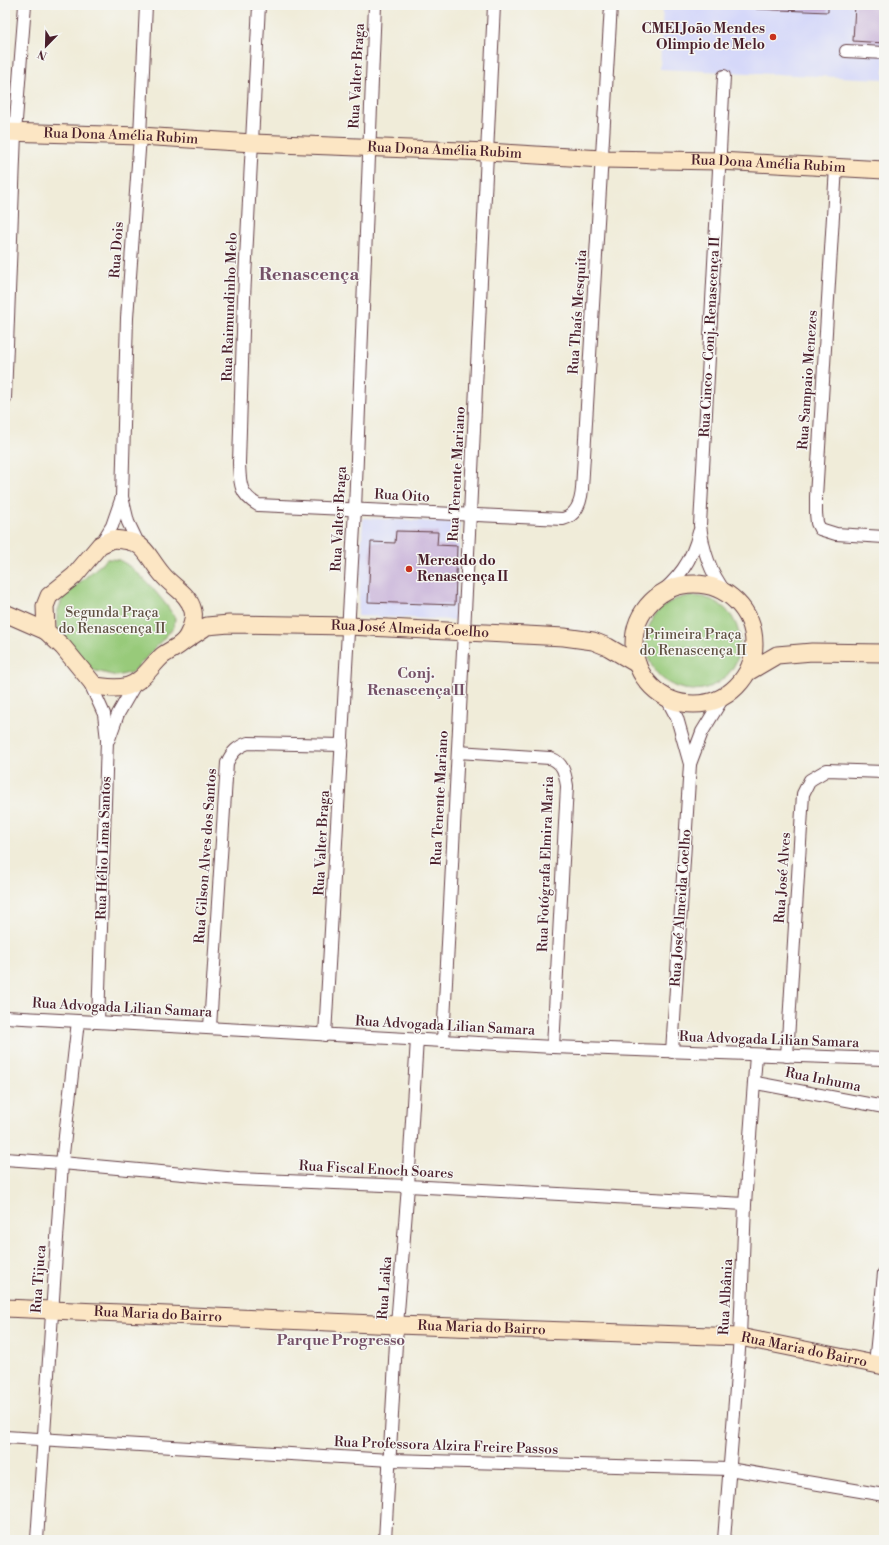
<svg xmlns="http://www.w3.org/2000/svg" width="889" height="1545" viewBox="0 0 889 1545" font-family="'Libre Bodoni',serif">
<style>
.built{fill:#d5d8f9}
.green{fill:#98ca7a;stroke:#717452}
.building{fill:#c5add7}
.lines{fill:none;stroke-linecap:round;stroke-linejoin:round}
.street-casing{stroke:#633e45;stroke-width:14}
.secondary-casing{stroke:#633e45;stroke-width:19}
.street{stroke:#fff;stroke-width:12}
.secondary{stroke:#fce6c4;stroke-width:17}
.poi-dot{fill:#c8321e;stroke:#f6f6f2;stroke-width:1.5}
.labels{text-anchor:middle;dominant-baseline:central;stroke-width:3;stroke-linejoin:round;paint-order:stroke}
.poi-label{font-size:14px;font-weight:bold;fill:#4a1f2b;stroke:#f6f6f2;text-anchor:end}
.street-label{font-size:14px;fill:#4a1f2b;stroke:#f6f6f2}
.park-label{font-size:14px;fill:#615243;stroke:#f6f6f2}
.neighbourhood-label{font-size:15px;font-weight:bold;fill:#755167;stroke:#f6f6f2}
.district-label{font-size:18px;font-weight:bold;fill:#755167;stroke:#f6f6f2}
</style>
<rect width="100%" height="100%" fill="#f6f6f2"/>
<filter id="ink" filterUnits="userSpaceOnUse"><feTurbulence type="fractalNoise" baseFrequency=".025" numOctaves="2"/><feDisplacementMap in="SourceGraphic" scale="8" xChannelSelector="R" yChannelSelector="G"/><feConvolveMatrix kernelMatrix="1 2 1 2 8 2 1 2 1" color-interpolation-filters="sRGB"/></filter>
<filter id="wash" filterUnits="userSpaceOnUse"><feTurbulence type="fractalNoise" baseFrequency=".012" numOctaves="4" result="noise"/><feDisplacementMap in="SourceGraphic" scale="16" xChannelSelector="R" yChannelSelector="G"/><feGaussianBlur stdDeviation="0.9" result="paint"/><feColorMatrix in="noise" values="0 0 0 0 0 0 0 0 0 0 0 0 0 0 0 0 0 1.4 0 .05"/><feComposite in="paint" operator="in"/></filter>
<g filter="url(#wash)">
<rect width="100%" height="100%" fill="#f0ecd9"/>
<g class="built">
<polygon points="663,5 884,5 884,79 660,69"/>
<polygon points="363,518 460,523 456,620 358,616"/>
</g>
<g class="green">
<path d="M107,559C111,559 115,559 119,560C136,567 166,602 175,618L174,627L133,672L117,676L96,671L87,667L57,630V613L63,597Z"/>
<circle cx="693" cy="643" r="47"/>
</g>
<g id="blocks">
<g class="building">
<polygon points="756,5 828,5 828,12 756,9"/>
<polygon points="855,5 884,5 884,43 853,41"/>
<polygon points="396,531 438,532 437,545 457,546 455,605 368,602 371,542 395,543"/>
</g>
</g>
</g>
<g filter="url(#ink)">
<use href="#blocks" fill-opacity="0" stroke="#633e45" stroke-width="1"/>
<g class="lines">
<defs>
<g id="street">
<path d="M259,5L244,298L239,463C240,483 239,494 258,505L563,519C577,515 581,502 582,489L611,5"/>
<polyline points="846,51 884,53"/>
<path d="M724,76L700,525C703,551 710,572 726,593"/>
<polyline points="836,167 816,497 816,513 817,523 820,529 836,534 884,537"/>
<polyline points="5,398 15,133 25,5"/>
<polyline points="138,543 128,522 122,497 127,318 140,136 146,5"/>
<polyline points="101,544 112,526 121,500"/>
<path d="M655,598C678,579 692,562 699,532"/>
<polyline points="89,681 104,714 107,740 98,1022"/>
<polyline points="666,697 677,718 690,764 672,1052"/>
<polyline points="109,739 118,714 137,681"/>
<path d="M458,752L550,758C564,763 565,774 567,786L553,1047"/>
<polyline points="690,764 702,732 724,696"/>
<polyline points="5,1017 553,1047 884,1059"/>
<path d="M210,1027L227,763C232,752 237,747 248,743L342,745"/>
<polyline points="325,1035 355,509 375,5"/>
<polyline points="443,1041 470,514 494,5"/>
<polyline points="787,1056 803,794 810,780 827,770 884,772"/>
<polyline points="756,1083 884,1107"/>
<polyline points="5,1159 62,1163 238,1179 408,1186 745,1204"/>
<polyline points="875,1364 884,1273"/>
<polyline points="5,1437 390,1460 729,1469 884,1495"/>
<polyline points="37,1540 62,1163 78,1021"/>
<polyline points="385,1540 397,1325 408,1186 417,1039"/>
<polyline points="724,1540 740,1337 745,1204 756,1055"/>
</g>
<g id="secondary">
<path id="s1" d="M5,132L140,136L253,143L488,152L602,159L719,161L884,170"/>
<path d="M113,539C147,541 143,551 162,574C172,587 189,593 193,611C195,620 189,636 183,642C177,648 168,651 162,656C151,666 143,681 128,686C117,690 105,687 95,686L63,647L46,631L45,606L49,596L74,576L100,545Z"/>
<circle cx="694" cy="644" r="60"/>
<polyline points="5,613 46,631"/>
<path id="s2" d="M183,642L207,626L229,624L349,626L564,637L593,641L608,647L637,664"/>
<polyline points="748,672 777,655 812,652 884,653"/>
<path id="s3" d="M5,1308L397,1325L740,1337L884,1366"/>
</g>
</defs>
<use href="#street" class="street-casing"/>
<use href="#secondary" class="secondary-casing"/>
<use href="#street" class="street"/>
<use href="#secondary" class="secondary"/>
</g>
</g>
<g class="poi-dot">
<circle cx="773" cy="37" r="4"/>
<circle cx="409" cy="569" r="4"/>
</g>
<g class="labels">
<g class="poi-label">
<text x="765" y="29">CMEI João Mendes<tspan x="765" dy="16">Olimpio de Melo</tspan></text>
<text x="417" y="561" text-anchor="start">Mercado do<tspan x="417" dy="16">Renascença II</tspan></text>
</g>
<g class="street-label">
<text transform="translate(357 76) rotate(-87)">Rua Valter Braga</text>
<text stroke="none"><textPath href="#s1" startOffset="116">Rua Dona Amélia Rubim</textPath></text>
<text stroke="none"><textPath href="#s1" startOffset="440">Rua Dona Amélia Rubim</textPath></text>
<text stroke="none"><textPath href="#s1" startOffset="764">Rua Dona Amélia Rubim</textPath></text>
<text transform="translate(117 250) rotate(-86)">Rua Dois</text>
<text transform="translate(230 307) rotate(-88)">Rua Raimundinho Melo</text>
<text transform="translate(578 312) rotate(-86)">Rua Thaís Mesquita</text>
<text transform="translate(710 337) rotate(-87)">Rua Cinco - Conj. Renascença II</text>
<text transform="translate(808 380) rotate(-86)">Rua Sampaio Menezes</text>
<text transform="translate(457 474) rotate(-87)">Rua Tenente Mariano</text>
<text transform="translate(402 496) rotate(3)">Rua Oito</text>
<text transform="translate(339 519) rotate(-87)">Rua Valter Braga</text>
<text stroke="none"><textPath href="#s2" startOffset="232">Rua José Almeida Coelho</textPath></text>
<text transform="translate(440 798) rotate(-87)">Rua Tenente Mariano</text>
<text transform="translate(322 843) rotate(-87)">Rua Valter Braga</text>
<text transform="translate(104 848) rotate(-88)">Rua Hélio Lima Santos</text>
<text transform="translate(206 856) rotate(-86)">Rua Gilson Alves dos Santos</text>
<text transform="translate(546 864) rotate(-88)">Rua Fotógrafa Elmira Maria</text>
<text transform="translate(783 878) rotate(-86)">Rua José Alves</text>
<text transform="translate(681 908) rotate(-86)">Rua José Almeida Coelho</text>
<text transform="translate(122 1008) rotate(3)">Rua Advogada Lilian Samara</text>
<text transform="translate(445 1026) rotate(3)">Rua Advogada Lilian Samara</text>
<text transform="translate(769 1040) rotate(2)">Rua Advogada Lilian Samara</text>
<text transform="translate(823 1080) rotate(11)">Rua Inhuma</text>
<text transform="translate(376 1170) rotate(3)">Rua Fiscal Enoch Soares</text>
<text transform="translate(39 1279) rotate(-86)">Rua Tijuca</text>
<text transform="translate(385 1288) rotate(-86)">Rua Laika</text>
<text transform="translate(726 1297) rotate(-87)">Rua Albânia</text>
<text stroke="none"><textPath href="#s3" startOffset="153">Rua Maria do Bairro</textPath></text>
<text stroke="none"><textPath href="#s3" startOffset="477">Rua Maria do Bairro</textPath></text>
<text stroke="none"><textPath href="#s3" startOffset="801">Rua Maria do Bairro</textPath></text>
<text transform="translate(446 1446) rotate(2)">Rua Professora Alzira Freire Passos</text>
</g>
<g class="park-label">
<text x="112" y="613">Segunda Praça<tspan x="112" dy="16">do Renascença II</tspan></text>
<text x="693" y="635">Primeira Praça<tspan x="693" dy="16">do Renascença II</tspan></text>
</g>
<g class="neighbourhood-label">
<text x="416" y="673">Conj.<tspan x="416" dy="17">Renascença II</tspan></text>
<text x="341" y="1340">Parque Progresso</text>
</g>
<g class="district-label">
<text x="309" y="274">Renascença</text>
</g>
</g>
<rect width="889" height="1545" fill="none" stroke="#f6f6f2" stroke-width="20"/>
<g transform="translate(46 46) rotate(203)" stroke="#f6f6f2" stroke-width="3" paint-order="stroke">
<path d="M0-3L7 15L0 10L-7 15Z" fill="#4a1f2b"/>
<text y="-6" font-size="11" font-weight="bold" text-anchor="middle" fill="#4a1f2b">N</text>
</g>
</svg>
